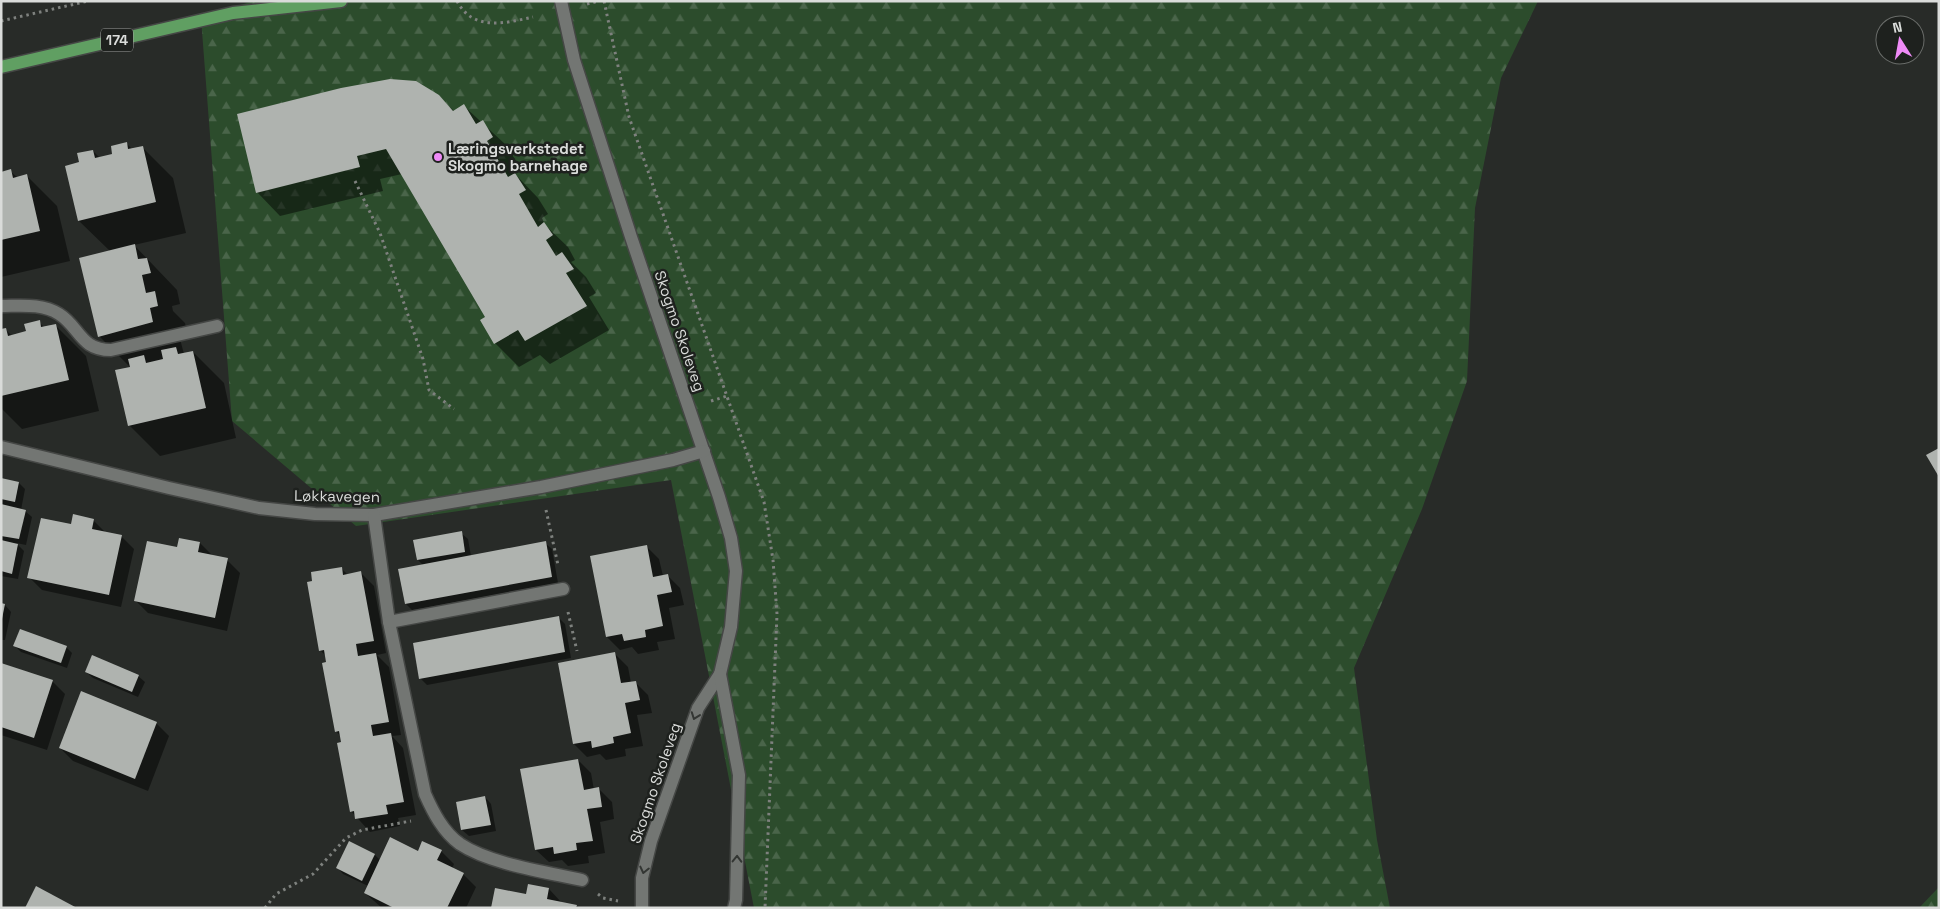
<svg xmlns="http://www.w3.org/2000/svg" width="1940" height="909" viewBox="0 0 1940 909" font-family="'Space Grotesk',sans-serif">
<style>
.forest{fill:url(#forest-firs)}
.shadow{fill:#0007}
.building{fill:#afb3af}
.lines{fill:none;stroke-linecap:round;stroke-linejoin:round}
.minor-casing{stroke:#454745;stroke-width:15}
.major-casing{stroke:#454745;stroke-width:15}
.path{stroke:#7e817e;stroke-width:3;stroke-dasharray:2.5 4;stroke-linecap:butt}
.minor{stroke:#737673;stroke-width:12}
.major{stroke:#609f62;stroke-width:12}
.oneway{stroke:#333633}
.poi-dot{fill:#ef8bf7;stroke:#1e211e;stroke-width:2}
.labels{text-anchor:middle;dominant-baseline:central;stroke-width:5;stroke-linejoin:round;paint-order:stroke}
.shield{fill:#1e211e;stroke:#a2a4a2;stroke-width:1}
.shield-label{font-size:14px;font-weight:bold;fill:#dadcda}
.poi-label{font-size:15px;font-weight:bold;fill:#dadcda;stroke:#1e211e;text-anchor:start}
.street-label{font-size:15px;fill:#dadcda;stroke:#1e211e}
</style>
<defs>
<pattern id="forest-firs" width="22" height="20" patternUnits="userSpaceOnUse" patternTransform="scale(1.25)"><rect width="22" height="20" fill="#2c4c2c"/><path d="M5 1l3.5 6h-7zM16 11l3.5 6h-7z" fill="#4a654a"/></pattern>
</defs>
<rect width="100%" height="100%" fill="#282b28"/>
<g class="forest">
<polygon points="253,1 1538,1 1501,78 1475,208 1467,381 1422,509 1354,668 1377,840 1390,908 754,908 671,480 356,526 232,421 201,18"/>
<polygon points="1939,887 1939,908 1919,908"/>
</g>
<g class="shadow">
<polygon points="438,96 455,112 464,106 506,145 516,161 509,165 515,174 538,198 548,214 542,218 545,225 568,247 575,260 571,262 586,277 596,293 589,297 609,330 550,364 540,355 519,367 495,343 487,317 402,174 380,179 383,191 280,216 257,192"/>
<polygon points="126,143 133,150 143,148 173,178 186,233 134,245 177,290 180,304 172,306 173,311 185,323 188,337 180,339 184,354 193,352 224,383 236,438 160,456 129,425 131,368 99,336 110,251 79,221 81,163 93,151 100,158 114,154"/>
<polygon points="10,171 18,178 26,175 57,206 70,261 1,277 1,173"/>
<polygon points="39,322 45,328 55,325 86,356 99,411 22,429 1,408 1,330 5,329 12,336 27,332"/>
<polygon points="1,479 19,483 25,489 21,510 25,511 32,517 26,545 16,543 24,551 18,579 1,576"/>
<polygon points="93,520 106,533 121,536 134,549 121,607 42,590 29,577 71,526"/>
<polygon points="461,533 468,539 471,556 545,543 552,549 558,583 412,610 406,604 423,565 418,560"/>
<polygon points="180,539 200,543 213,556 227,560 240,573 227,631 148,613 135,600 178,549"/>
<polygon points="646,546 659,559 663,576 667,575 680,588 684,605 669,608 675,639 657,642 659,650 638,654 632,647 620,650 607,637"/>
<polygon points="341,568 348,575 361,573 374,586 386,653 377,655 389,667 401,735 392,736 403,748 416,815 398,818 400,826 370,832 351,811 342,743 341,737 336,731 328,663 327,657 321,651 308,583"/>
<polygon points="1,605 5,605 11,612 5,640 1,640"/>
<polygon points="558,617 565,624 571,658 427,685 420,678"/>
<polygon points="15,646 66,647 72,653 67,668 21,652"/>
<polygon points="615,654 628,667 631,683 635,682 648,695 652,713 637,715 643,746 625,749 626,756 606,760 600,754 587,757 574,744"/>
<polygon points="1,664 52,681 65,694 47,750 1,735"/>
<polygon points="86,672 138,676 145,682 138,697 93,678"/>
<polygon points="156,723 169,736 148,791 73,761 60,748"/>
<polygon points="578,760 591,773 594,790 599,789 612,802 614,819 600,822 605,853 588,856 589,863 568,866 562,860 549,862 536,850"/>
<polygon points="485,797 491,804 496,831 469,836 462,830 457,803"/>
<polygon points="441,851 454,864 452,869 463,874 476,887 466,908 382,908 365,893 368,886 343,874 337,867 375,855 380,860 418,852"/>
<polygon points="549,889 562,903 577,906 579,908 493,908"/>
</g>
<g class="building">
<polygon points="390,79 416,81 439,95 453,111 464,104 476,124 483,120 493,137 487,141 508,177 515,173 526,190 519,194 538,227 544,222 553,235 546,240 556,256 562,252 574,269 566,273 587,306 525,341 518,330 494,344 480,320 485,317 386,149 357,156 360,167 256,193 237,114 341,88"/>
<polygon points="127,142 128,149 143,146 156,202 78,221 65,166 79,162 77,153 93,150 95,158 112,154 111,146"/>
<polygon points="11,169 13,178 27,174 40,231 1,240 1,172"/>
<polygon points="135,244 138,259 147,258 151,273 142,275 146,293 155,291 158,306 150,308 153,322 98,337 79,258"/>
<polygon points="40,320 41,327 56,324 69,380 1,396 1,329 6,328 8,336 26,331 24,324"/>
<polygon points="176,347 178,354 193,351 206,408 128,426 115,370 130,367 128,359 144,355 146,363 163,359 161,350"/>
<polygon points="1939,448 1939,477 1926,455"/>
<polygon points="1,478 19,482 15,502 1,499"/>
<polygon points="1,504 26,510 19,539 1,536"/>
<polygon points="73,514 94,519 92,529 122,535 109,595 27,578 41,518 71,524"/>
<polygon points="462,531 465,552 417,560 413,540"/>
<polygon points="179,538 200,542 198,552 228,558 215,618 134,601 147,541 177,547"/>
<polygon points="1,540 18,544 12,574 1,571"/>
<polygon points="546,541 552,577 405,604 398,569"/>
<polygon points="647,545 653,577 668,574 672,592 657,595 663,626 645,630 646,637 624,641 622,634 606,637 590,556"/>
<polygon points="342,567 343,575 361,571 374,641 356,644 358,656 376,653 389,722 371,725 373,736 391,733 404,802 386,805 388,814 355,819 354,811 350,812 337,743 341,742 339,731 335,732 322,663 326,662 324,650 319,651 307,582 312,581 311,572"/>
<polygon points="1,603 5,604 2,619 1,618"/>
<polygon points="559,616 565,652 419,679 413,643"/>
<polygon points="20,629 67,646 61,663 13,646"/>
<polygon points="615,652 621,683 636,681 640,700 625,703 631,733 613,737 614,743 592,748 591,741 573,744 558,663"/>
<polygon points="92,655 139,675 132,692 85,672"/>
<polygon points="1,663 53,680 34,738 1,727"/>
<polygon points="81,691 157,722 135,779 59,748"/>
<polygon points="578,759 584,790 599,787 602,807 587,809 593,841 576,843 577,850 554,854 553,847 535,850 520,769"/>
<polygon points="485,796 491,825 461,830 456,802"/>
<polygon points="390,837 418,851 422,841 442,850 437,860 464,873 447,908 394,908 364,893"/>
<polygon points="349,841 375,854 362,881 336,868"/>
<polygon points="528,884 549,888 547,899 577,905 576,908 491,908 495,888 526,894"/>
<polygon points="36,886 77,908 25,908"/>
</g>
<g class="lines">
<defs>
<g id="minor">
<polyline points="561,1 574,60 631,237 719,497 731,538 736,571 731,627 720,674 698,708 651,841 642,878 642,908"/>
<path d="M1,306C20,306 42,303 59,314C80,327 80,350 111,350L217,326"/>
<polyline points="1,447 169,488 259,508 315,514 374,515 541,487 673,460 704,451"/>
<path d="M374,515L389,622L425,794C433,812 443,832 460,844C490,864 546,872 582,880"/>
<polyline points="389,622 563,589"/>
<polyline points="720,674 739,775 736,900 734,908"/>
</g>
<polyline id="major" points="1,67 233,13 341,1"/>
</defs>
<use href="#minor" class="minor-casing"/>
<use href="#major" class="major-casing"/>
<g class="path">
<path d="M457,1C473,32 506,23 533,17"/>
<polyline points="604,1 629,117 764,502 773,560 777,614 765,908"/>
<polyline points="587,4 599,1"/>
<polyline points="1,21 88,1"/>
<polyline points="355,181 380,233 423,359 429,390 454,409"/>
<polyline points="711,401 727,396"/>
<polyline points="546,510 558,565"/>
<polyline points="568,612 577,651"/>
<polyline points="598,894 603,898 618,901"/>
<polyline points="265,908 276,894 313,874 346,838 362,830 411,821"/>
</g>
<use href="#minor" class="minor"/>
<use href="#major" class="major"/>
</g>
<defs><path id="oneway-chevron" d="M-2-3.5L2.5 0L-2 3.5" fill="none" stroke-width="1.6" stroke-linecap="round" stroke-linejoin="round" transform="scale(1.25)"/></defs>
<g class="oneway">
<use href="#oneway-chevron" transform="translate(695 716) rotate(110)"/>
<use href="#oneway-chevron" transform="translate(737 859) rotate(-89)"/>
<use href="#oneway-chevron" transform="translate(644 870) rotate(103)"/>
</g>
<circle class="poi-dot" cx="438" cy="157" r="5"/>
<g class="labels">
<rect class="shield" x="101" y="28.5" width="32" height="23" rx="4"/>
<g class="shield-label">
<text x="117" y="40">174</text>
</g>
<g class="poi-label">
<text x="448" y="148">Læringsverkstedet<tspan x="448" dy="17">Skogmo barnehage</tspan></text>
</g>
<g class="street-label">
<text transform="translate(680 331) rotate(71)">Skogmo Skoleveg</text>
<text transform="translate(337 496) rotate(1)">Løkkavegen</text>
<text transform="translate(655 783) rotate(-71)">Skogmo Skoleveg</text>
</g>
</g>
<rect width="1940" height="909" fill="none" stroke="#dadcda" stroke-width="5"/>
<g transform="translate(1900 40) rotate(349)"><circle r="24" fill="#1e211e" stroke="#696c69"/>
<path d="M0-4L9 19L0 12L-9 19Z" fill="#ef8bf7"/>
<text y="-8" font-size="14" font-weight="bold" text-anchor="middle" fill="#dadcda">N</text>
</g>
</svg>
